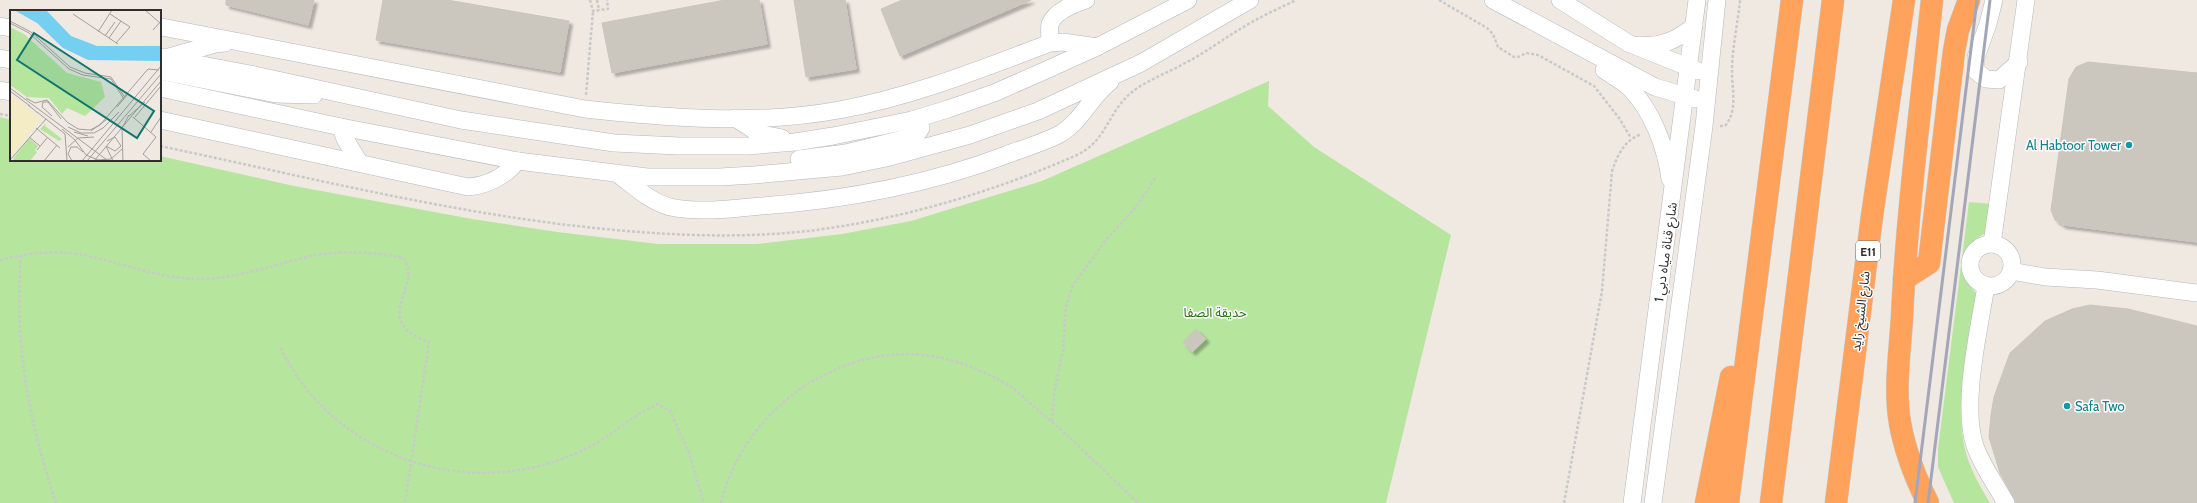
<svg xmlns="http://www.w3.org/2000/svg" width="2197" height="503" viewBox="0 0 2197 503" font-family="Cabin,'Noto Sans Arabic',sans-serif">
<style>
.green{fill:#b6e59e}
.building{fill:#cbc7bf;stroke:#cbc5ba;filter:url(#shadow)}
.lines{fill:none;stroke-linecap:round;stroke-linejoin:round}
.minor-casing{stroke:#b4b7c1;stroke-width:18}
.highway-casing{stroke:#c9c9c9;stroke-width:23}
.path{stroke:#c9c9c9;stroke-width:2.5;stroke-dasharray:3 2;stroke-linecap:butt}
.minor{stroke:#fff;stroke-width:17}
.highway{stroke:#ffa35c;stroke-width:22}
.rail{stroke:#a3a6b8;stroke-width:3}
.culture-dot{fill:#0f9aa8;stroke:#fff;stroke-width:1.5}
.labels{text-anchor:middle;dominant-baseline:central;stroke-width:3;stroke-linejoin:round;paint-order:stroke}
.shield{fill:#fff;stroke:#6d6d6d;stroke-width:1}
.shield-label{font-size:12px;font-weight:bold;fill:#2e2e2e}
.culture-label{font-size:13px;fill:#0d838f;stroke:#fff;text-anchor:end}
.street-label{font-size:13px;fill:#2e2e2e;stroke:#fff}
.park-label{font-size:13px;fill:#2c6e1b;stroke:#fff}
.inset-river{fill:none;stroke:#75cff0;stroke-width:2}
.inset-road{fill:none;stroke:#a29e99;stroke-width:1}
.view{fill:#0f766e;fill-opacity:0.15;stroke:#0f766e;stroke-width:2}
.inset-edge{fill:none;stroke:#2e2e2e;stroke-width:2}
</style>
<defs>
<filter id="shadow"><feDropShadow dx="3.5" dy="3.5" stdDeviation="1" flood-color="#0004"/></filter>
</defs>
<rect width="100%" height="100%" fill="#efe9e1"/>
<g class="green">
<polygon points="1269,81 1268,106 1314,147 1451,235 1386,503 0,503 0,117 11,120 11,160 160,160 160,156 294,186 472,219 557,232 658,244 757,244 842,234 911,221 1042,181"/>
<path d="M1969,202L1993,204L1989,232C1983,234 1977,237 1973,242C1962,257 1961,283 1978,294C1972,336 1956,399 1963,439C1966,462 1978,483 1990,503H1954L1938,467V449Z"/>
</g>
<g class="building">
<polygon points="226,0 314,0 308,25 226,5"/>
<polygon points="383,0 447,0 569,21 560,72 376,40"/>
<polygon points="725,0 759,0 767,44 612,73 602,23"/>
<polygon points="794,0 845,0 856,69 806,77"/>
<polygon points="902,0 1031,0 900,56 881,9"/>
<polygon points="2088,62 2197,73 2197,242 2063,225 2055,220 2051,210 2069,79 2076,67"/>
<polygon points="2090,305 2128,309 2197,326 2197,503 2016,503 2000,473 1989,437 1991,415 1994,397 2010,353 2045,321 2072,309"/>
<polygon points="1196,329 1206,339 1192,352 1183,342"/>
</g>
<g class="lines">
<defs>
<g id="minor">
<polyline points="1493,0 1655,87 1695,99"/>
<polyline points="1560,0 1628,43 1698,71"/>
<polyline points="1994,0 1988,24 1976,57 1976,71 1986,79 1999,80 2019,62"/>
<polyline points="0,26 11,28"/>
<path d="M162,27L585,109C667,118 758,125 839,110C912,97 981,69 1050,43L1063,42L1097,47"/>
<path d="M1050,43C1050,38 1049,29 1050,24C1055,11 1074,4 1086,0"/>
<path d="M1639,45C1661,48 1678,39 1694,26"/>
<polyline points="160,57 250,74 461,120 614,143 679,146 748,146 795,142 833,136 912,120 948,109 994,93 1044,71 1097,47 1188,0"/>
<polyline points="169,57 215,44 225,43"/>
<polyline points="0,58 11,60"/>
<path d="M1604,70C1613,76 1622,81 1630,88C1652,111 1666,147 1670,179"/>
<polyline points="160,71 276,94 314,95"/>
<polyline points="160,88 341,127 518,161 647,177 720,177 754,175 842,167 886,158 970,135 1038,111 1141,63 1250,0"/>
<polyline points="0,90 11,92"/>
<polyline points="735,118 758,133 782,138"/>
<path d="M160,120L468,187C489,185 504,177 518,161"/>
<polyline points="341,127 345,139 359,162"/>
<polyline points="799,159 846,153 911,137 918,133 921,128 919,123 912,120"/>
<path d="M619,175C635,187 651,202 670,207C699,213 732,209 761,206C845,200 927,185 1006,155C1024,148 1043,143 1060,134C1082,121 1090,97 1110,82"/>
<polyline points="1992,244 2026,0"/>
<circle cx="1991" cy="265" r="21"/>
<polyline points="2011,271 2045,277 2097,280 2197,293"/>
<path d="M1986,286C1979,330 1961,405 1975,446C1982,466 1996,485 2006,503"/>
<polyline points="1632,503 1697,0"/>
<polyline points="1653,503 1704,126 1717,0"/>
</g>
<g id="highway">
<polyline points="1904,279 1929,263 1954,51 1958,30 1969,0"/>
<polyline points="1706,503 1731,377"/>
<polyline points="1728,503 1792,0"/>
<polyline points="1771,503 1833,0"/>
<polyline points="1836,503 1872,216 1904,0"/>
<path d="M1928,503C1915,477 1905,452 1900,423C1894,389 1900,352 1902,317C1907,211 1921,105 1932,0"/>
</g>
</defs>
<use href="#minor" class="minor-casing"/>
<use href="#highway" class="highway-casing"/>
<g class="path">
<polyline points="590,0 593,11 608,9 607,0"/>
<polyline points="597,0 599,10"/>
<polyline points="1439,0 1487,28 1493,34 1498,47 1514,57 1518,57 1526,53 1538,55 1594,86 1619,118 1631,138"/>
<polyline points="586,95 593,11"/>
<polyline points="0,114 11,116"/>
<path d="M1720,126H1725C1738,111 1732,89 1732,72C1732,48 1738,23 1740,0"/>
<path d="M160,146C293,174 425,207 560,224C642,234 725,240 808,231C900,220 993,192 1077,155C1107,141 1108,111 1132,92C1147,80 1168,73 1185,63C1205,53 1223,39 1242,28C1259,17 1278,9 1296,0"/>
<path d="M21,255C14,346 28,417 56,503"/>
<path d="M0,260C25,254 52,250 78,254C121,262 160,280 206,279C240,277 270,266 303,258C335,250 371,251 403,258C421,279 387,307 405,328C410,335 421,338 429,342L405,503"/>
<path d="M280,348C289,363 297,378 308,391C375,471 487,495 581,451C609,439 630,416 658,404L670,411L689,453L704,503"/>
<polyline points="1052,421 1054,394 1063,350 1066,306 1073,285 1106,240 1136,207 1156,177"/>
<path d="M721,503C732,455 766,410 808,384C876,343 940,345 1008,385C1019,392 1028,402 1038,410C1073,439 1105,472 1138,503"/>
<path d="M1564,503L1602,291L1612,171C1618,154 1624,141 1641,134"/>
</g>
<use href="#minor" class="minor"/>
<use href="#highway" class="highway"/>
<g class="rail">
<polyline points="1915,503 1977,0"/>
<polyline points="1928,503 1990,0"/>
</g>
</g>
<g class="culture-dot">
<circle cx="2129" cy="145" r="4"/>
<circle cx="2067" cy="406" r="4"/>
</g>
<g class="labels">
<rect class="shield" x="1856" y="241" width="24" height="20" rx="3"/>
<g class="shield-label">
<text x="1868" y="251">E11</text>
</g>
<g class="culture-label">
<text x="2121" y="145">Al Habtoor Tower</text>
<text x="2075" y="406" text-anchor="start">Safa Two</text>
</g>
<g class="street-label">
<text transform="translate(1665 252) rotate(-82)">شارع قناة مياه دبي 1</text>
<text transform="translate(1860 311) rotate(-83)">شارع الشيخ زايد</text>
</g>
<g class="park-label">
<text x="1215" y="312">حديقة الصفا</text>
</g>
</g>
<g transform="translate(10 10)">
<rect width="151" height="151" fill="#efe9e1"/>
<path d="M0,17L14,24L57,63L91,72L95,87L75,106L57,98L52,104L39,88L17,87L0,75ZM36,113L35,116L52,129L49,131L30,119ZM19,128L28,136L25,140L27,142L20,151H5L3,149Z" fill="#b6e59e"/>
<path d="M0,84L31,109L2,145L0,144Z" fill="#f3ecc5"/>
<path d="M4,0H36L61,26L87,36H151V51L78,50L53,38L27,13Z" fill="#75cff0"/>
<path class="inset-river" d="M25,0L34,4L48,20L71,37L103,42L123,37L128,39L151,40"/>
<path class="inset-road" d="M135,0L150,13M63,4L108,34M100,4L120,17L106,33M0,11L21,22L60,57L75,63L101,67L114,86M0,13L19,23L59,59L73,65L101,69L114,89M143,20L151,11M88,22L102,0M95,26L105,12M99,28L111,11M0,78L97,150M0,81L20,96M16,88L25,93L37,90L57,112L68,119L80,120L90,115L138,59L149,60M18,95L28,103M107,97L117,85M27,102L55,124L57,151M42,106L32,97L33,92H38L51,109M119,106L135,92M125,107L151,76M125,109L123,107L146,127L133,144L141,151M58,117L71,123H84L93,118L109,102M26,118L50,138M52,119L65,130L76,145L88,150M81,121L96,110M64,122L78,126M141,122L151,107M19,127L30,136M96,136L103,151M96,136L105,141L111,136L105,127L97,131M58,137L68,128L84,127M27,140L37,128M0,150L36,109M87,150L101,149L112,139M34,151L47,135M62,151L58,144L61,137H67L73,142M72,151L151,56M77,151L151,64M84,151L151,71M113,151L112,118L119,105"/>
<path class="view" d="M24,23L144,101L127,128L7,50Z"/>
<rect width="151" height="151" class="inset-edge"/>
</g>
</svg>
